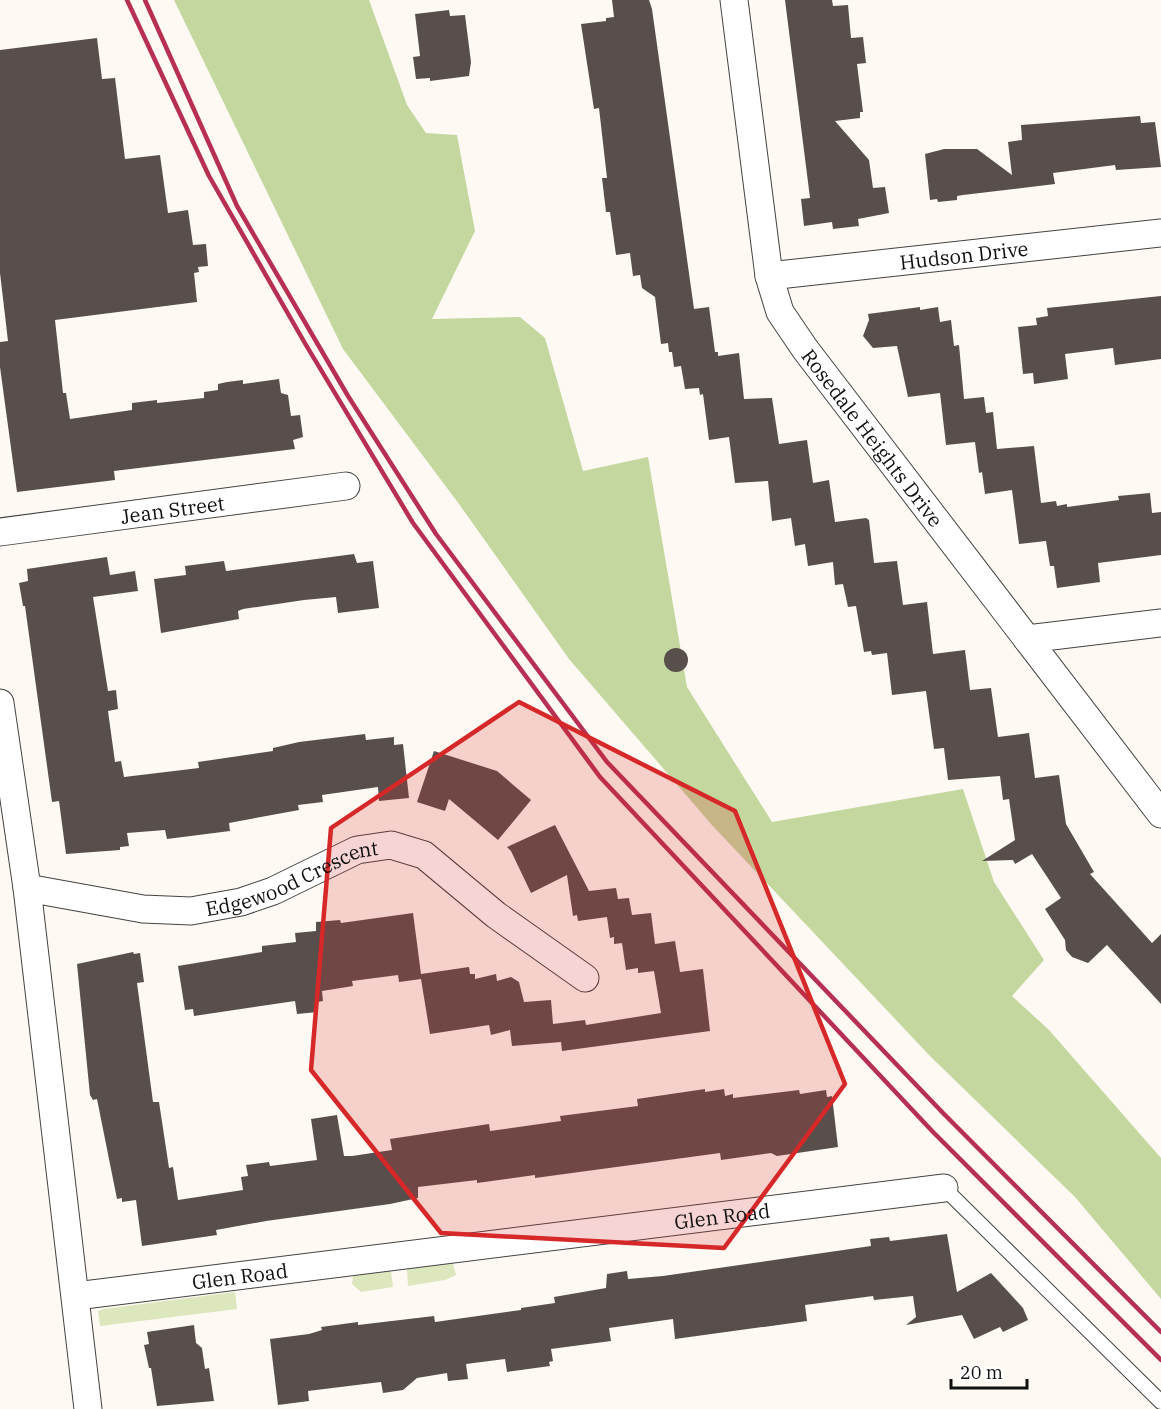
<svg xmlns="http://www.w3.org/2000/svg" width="1161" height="1409" viewBox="0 0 1161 1409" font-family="'IBM Plex Serif',serif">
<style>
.green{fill:#dce7be}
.forest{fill:#c3d79f}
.building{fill:#584f4d}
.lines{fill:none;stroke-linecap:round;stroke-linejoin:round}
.service-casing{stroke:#434343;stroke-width:16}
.minor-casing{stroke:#434343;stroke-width:29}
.service{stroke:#fff;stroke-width:14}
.minor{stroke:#fff;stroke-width:27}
.rail{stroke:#b73052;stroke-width:4.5}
.marked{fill:#d62828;fill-opacity:0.2;stroke:#d62828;stroke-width:4.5;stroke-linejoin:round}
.labels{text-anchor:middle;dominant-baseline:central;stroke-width:6;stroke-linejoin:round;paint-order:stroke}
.street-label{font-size:20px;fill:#101010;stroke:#fff}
</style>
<rect width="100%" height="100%" fill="#fefaf3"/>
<g class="green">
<polygon points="453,1263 456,1275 445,1280 408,1286 407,1269"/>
<polygon points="391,1271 393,1287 361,1292 352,1284 353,1276"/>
<polygon points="235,1292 237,1309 100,1326 98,1311 104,1309"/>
</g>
<polygon class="forest" points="174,0 369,0 407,105 426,133 457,135 475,231 432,319 520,317 545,338 583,471 648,457 687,687 772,822 963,789 994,882 1044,960 1012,996 1049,1030 1161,1158 1161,1299 1075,1197 930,1056 711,824 569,659 459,504 343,349"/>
<g class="building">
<polygon points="612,0 649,0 652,9 694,309 709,307 715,352 718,352 718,356 739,353 744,399 772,398 779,444 807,440 813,483 829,480 835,522 866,518 869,520 874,563 897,561 903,605 927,602 933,654 965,650 970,690 991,688 998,737 1029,733 1035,778 1059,775 1066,824 1094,872 1090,874 1152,943 1161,934 1161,1004 1107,945 1088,963 1072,957 1066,950 1065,940 1045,909 1061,898 1032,854 1015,864 1013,860 982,861 1015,840 1009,799 1003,800 1000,776 948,780 944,748 934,749 926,691 892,695 887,653 872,655 871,651 864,652 856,606 848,607 843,584 835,585 833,562 808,566 805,544 795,546 791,518 772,521 768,481 735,483 729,437 709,440 703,394 700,395 699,388 685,389 681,366 674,367 672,352 669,352 668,343 661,344 655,297 642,288 640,275 633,276 630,253 616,255 610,212 606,212 602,178 607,178 599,108 594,109 581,24 606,21 606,18 614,17"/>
<polygon points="785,0 832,0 833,6 848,5 851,38 863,37 866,63 857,64 863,112 860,112 860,118 835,121 869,160 873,188 885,187 889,213 858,219 859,226 833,229 832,222 804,226 801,199 810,198"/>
<polygon points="449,10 450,16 465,15 471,62 469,76 430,81 430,78 416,79 413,57 420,56 415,14"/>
<polygon points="97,38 102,79 115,78 125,159 160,155 168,213 188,210 193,245 206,244 208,266 198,267 199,272 194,273 197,302 55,320 63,393 66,393 70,419 132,410 132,403 157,400 157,403 204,398 204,392 218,390 218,384 227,382 243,380 243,384 279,379 281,393 288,395 291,416 300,415 303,437 293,440 295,449 114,471 115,480 17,492 0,367 0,342 8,341 0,273 0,50"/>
<polygon points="1140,116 1141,123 1155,122 1161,167 1116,170 1115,165 1053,173 1055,184 963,195 957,196 957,200 938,202 937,199 930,200 925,154 944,149 977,149 1012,175 1008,142 1022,140 1021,125"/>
<polygon points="1161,296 1161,359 1115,365 1113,348 1065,354 1068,379 1034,384 1033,373 1023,374 1018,327 1037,325 1036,318 1048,316 1047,308"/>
<polygon points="920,307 920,310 938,307 940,322 951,320 954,346 959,345 964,399 984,397 986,413 993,412 997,449 1034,446 1041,503 1056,501 1057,506 1067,504 1067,507 1119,500 1118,496 1150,493 1152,513 1161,512 1161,555 1098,563 1100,582 1057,588 1054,566 1050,566 1046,541 1019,544 1012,490 985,494 982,472 979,473 975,442 946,445 940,393 908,397 897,346 873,348 863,336 869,320 868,314"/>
<polygon points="354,554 357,563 373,561 379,608 338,613 336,597 304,600 243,609 238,611 239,619 161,633 154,579 186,575 185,566 224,561 226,571"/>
<polygon points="107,557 110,575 135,571 138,591 93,597 108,691 116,690 118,709 108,711 115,762 121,761 124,777 199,768 198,762 273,751 273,748 299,742 365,734 366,740 394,737 394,745 403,744 409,798 379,801 378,787 322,795 323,802 298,805 299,810 229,823 230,831 167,839 165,830 127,833 129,846 120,847 120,850 66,854 59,801 52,802 25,606 23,606 19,583 28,581 27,569"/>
<circle cx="676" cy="660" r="12"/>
<polygon points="434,751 497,771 531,800 498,840 449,799 445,811 417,802"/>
<polygon points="555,825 589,891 616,888 618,899 629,898 632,915 651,913 655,944 675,941 680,972 703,969 710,1031 562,1051 561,1042 512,1046 510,1030 491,1035 489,1025 430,1034 421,979 399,982 398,975 352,981 353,986 322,991 323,1001 317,1002 318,1012 297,1014 295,1001 194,1016 193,1009 185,1010 178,966 262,952 262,946 296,942 295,933 316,931 316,922 340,920 341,923 413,913 421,974 469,967 470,974 475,974 475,979 496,974 497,981 511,977 519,982 524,1002 551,1000 553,1024 585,1020 586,1025 661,1013 654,971 638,973 638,968 626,970 622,943 614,944 614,937 610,938 607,917 578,921 577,915 573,916 567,875 531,893 511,851 507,847"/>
<polygon points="133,952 134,954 140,953 144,982 137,983 153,1102 159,1102 169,1168 173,1167 178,1200 243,1190 241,1177 248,1176 246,1165 269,1162 270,1166 317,1160 311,1119 337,1115 344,1156 352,1156 392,1150 390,1139 489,1124 490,1131 561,1121 560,1116 638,1106 637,1099 705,1089 705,1092 724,1089 725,1096 733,1094 733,1098 799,1090 800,1094 826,1090 827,1097 832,1096 838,1147 777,1156 771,1153 721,1160 720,1153 535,1178 535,1175 477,1183 477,1180 418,1187 418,1198 390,1204 266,1221 216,1230 217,1235 142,1246 136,1200 122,1202 122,1198 117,1199 97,1099 93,1100 90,1095 77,964"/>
<polygon points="947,1234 957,1292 991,1273 1023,1308 1028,1320 1003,1332 1000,1327 974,1339 962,1315 906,1325 916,1317 913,1296 874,1300 873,1296 805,1305 807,1321 675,1339 673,1319 609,1328 611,1341 551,1349 553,1361 549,1362 550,1366 507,1372 505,1359 466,1364 468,1379 448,1381 447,1373 417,1378 403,1390 383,1393 381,1382 308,1391 309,1401 278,1405 270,1339 309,1334 322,1330 321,1327 358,1322 358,1325 434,1316 435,1322 521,1310 521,1308 555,1303 554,1297 606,1288 607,1274 627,1271 628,1279 663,1276 871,1246 870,1239 889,1237 890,1241"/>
<polygon points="194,1325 196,1343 202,1348 205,1369 209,1368 214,1401 157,1406 151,1368 149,1368 144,1345 149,1344 147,1332"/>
</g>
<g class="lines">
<defs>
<polyline id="service" points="944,1188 1161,1402"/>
<g id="minor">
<path id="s1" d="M734,0L769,276L780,312L805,349L1161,814"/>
<path id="s2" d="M769,276L1161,233"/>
<path id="s3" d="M0,532L346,486"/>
<polyline points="1027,639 1161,623"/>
<polyline points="0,703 27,888 88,1409"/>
<path id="s4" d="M27,888L143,909L191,911L241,902L273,891L357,850L391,845L424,855L496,915L585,978"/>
<path id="s5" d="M76,1296L944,1188"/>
</g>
</defs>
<use href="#service" class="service-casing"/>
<use href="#minor" class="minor-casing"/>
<use href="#service" class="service"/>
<use href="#minor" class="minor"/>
<g class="rail">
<polyline points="127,0 209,176 306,345 413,523 600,777 933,1132 1161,1360"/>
<polyline points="145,0 237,206 348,396 436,534 607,762 943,1113 1161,1332"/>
</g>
</g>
<path class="marked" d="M519,702L735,811L845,1084L724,1248L441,1233L311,1070L331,828Z"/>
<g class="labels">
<g class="street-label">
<text stroke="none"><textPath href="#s2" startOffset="196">Hudson Drive</textPath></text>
<text stroke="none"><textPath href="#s1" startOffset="472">Rosedale Heights Drive</textPath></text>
<text stroke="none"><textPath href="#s3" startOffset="174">Jean Street</textPath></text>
<text stroke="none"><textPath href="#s4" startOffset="273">Edgewood Crescent</textPath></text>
<text stroke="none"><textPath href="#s5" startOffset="651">Glen Road</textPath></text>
<text stroke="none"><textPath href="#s5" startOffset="165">Glen Road</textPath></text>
</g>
</g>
<path d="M951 1379v9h76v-9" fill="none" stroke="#101010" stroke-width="3"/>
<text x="960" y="1379" font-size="18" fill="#101010" stroke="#ffffff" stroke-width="4.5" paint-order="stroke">20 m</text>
</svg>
